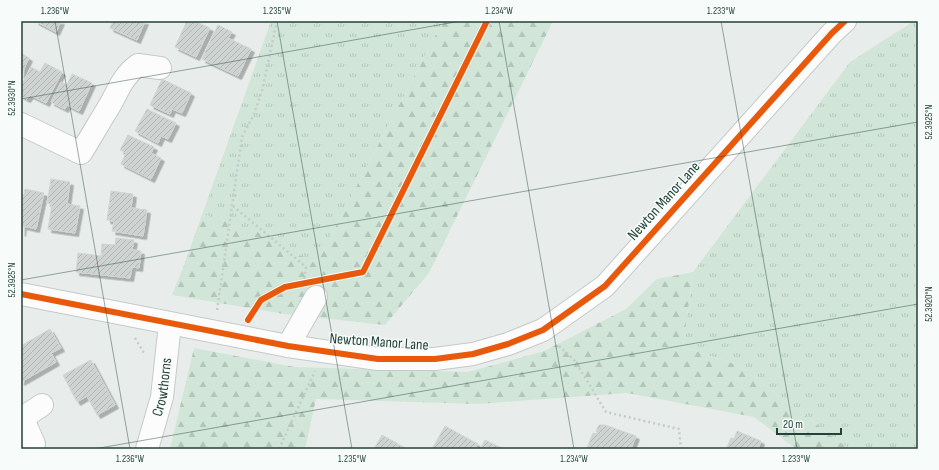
<svg xmlns="http://www.w3.org/2000/svg" width="939" height="470" viewBox="0 0 939 470" font-family="'Sofia Sans Condensed',sans-serif">
<style>
.grass{fill:url(#grass-tufts)}
.forest{fill:url(#forest-firs)}
.building{fill:url(#building-hatch);stroke:#d1d6d4;filter:url(#shadow)}
.lines{fill:none;stroke-linecap:round;stroke-linejoin:round}
.minor-casing{stroke:#c5cac8;stroke-width:24}
.path{stroke:#c3ccca;stroke-width:2.5;stroke-dasharray:2 3;stroke-linecap:butt}
.minor{stroke:#fcfcfc;stroke-width:22}
.cycleway-casing{stroke:#f7fbf9;stroke-width:8}
.cycleway{stroke:#e8590c;stroke-width:6}
.ticks{fill:none;stroke:#24423a;stroke-width:1;stroke-opacity:0.45}
.labels{text-anchor:middle;dominant-baseline:central;stroke-width:3;stroke-linejoin:round;paint-order:stroke}
.street-label{font-size:15px;fill:#24423a;stroke:#f7fbf9}
.neatline{fill:none;stroke:#24423a;stroke-width:1.5}
.ticks-label{font-size:10px;text-anchor:middle;fill:#24423a}
</style>
<defs>
<pattern id="grass-tufts" width="24" height="20" patternUnits="userSpaceOnUse"><rect width="24" height="20" fill="#d1e6d8"/><path d="M3 7l-1-3M5 7V3M7 7l1-3M15 17l-1-3M17 17v-4M19 17l1-3" fill="none" stroke="#b3c6ba"/></pattern>
<pattern id="forest-firs" width="22" height="20" patternUnits="userSpaceOnUse"><rect width="22" height="20" fill="#d1e6d8"/><path d="M5 1l3.5 6h-7zM16 11l3.5 6h-7z" fill="#b3c6ba"/></pattern>
<pattern id="building-hatch" width="6" height="6" patternUnits="userSpaceOnUse"><rect width="6" height="6" fill="#cfd4d2"/><path d="M-1 1l2-2M0 6l6-6M5 7l2-2" fill="none" stroke="#b2b7b5"/></pattern>
<filter id="shadow"><feDropShadow dx="3.5" dy="3.5" stdDeviation="0" flood-color="#0004"/></filter>
</defs>
<rect width="100%" height="100%" fill="#e8edeb"/>
<g class="grass">
<polygon points="271,21 443,21 316,264 172,295 182,271"/>
<polygon points="914,21 918,21 918,449 849,449 738,365 683,347 693,272 850,62"/>
</g>
<g class="forest">
<polygon points="443,21 553,21 429,273 385,325 284,314 172,295 182,271 203,214 257,232 316,264"/>
<polygon points="693,272 683,347 738,365 849,449 796,449 754,417 627,393 477,404 316,399 305,449 170,449 194,348 295,367 468,372 544,351 626,309 657,279"/>
</g>
<g class="building">
<polygon points="35,21 61,21 56,32"/>
<polygon points="113,21 145,21 137,40 110,28"/>
<polygon points="187,21 194,21 210,28 196,57 175,47"/>
<polygon points="218,25 232,32 228,38 251,49 238,76 202,59"/>
<polygon points="21,53 29,58 21,75"/>
<polygon points="45,63 62,72 46,103 30,95 27,99 21,96 21,86 31,67 40,72"/>
<polygon points="72,74 92,83 79,111 67,105 65,109 51,102 61,82 67,85"/>
<polygon points="162,79 191,93 182,113 172,109 170,114 150,105"/>
<polygon points="147,109 176,123 168,139 161,136 158,143 135,131"/>
<polygon points="128,135 154,147 151,153 161,158 151,179 121,164 126,153 120,150"/>
<polygon points="51,179 70,182 67,204 80,206 75,233 48,229 52,204 47,203"/>
<polygon points="25,189 44,193 36,229 23,226 22,233 21,194 24,195"/>
<polygon points="111,191 133,194 131,208 147,210 143,236 112,231 114,221 107,220"/>
<polygon points="116,238 134,240 132,250 141,251 139,268 132,267 130,278 76,272 78,253 101,256 102,244 115,245"/>
<polygon points="50,329 61,348 51,353 56,362 21,382 21,346"/>
<polygon points="91,360 115,405 97,415 87,396 77,402 63,375"/>
<polygon points="599,425 605,425 636,436 631,449 587,448 593,433 598,434 596,431"/>
<polygon points="445,426 478,444 475,449 432,449"/>
<polygon points="737,431 761,441 758,449 726,449 731,438 734,439"/>
<polygon points="382,435 407,449 374,449"/>
<polygon points="485,440 504,449 480,449"/>
</g>
<g class="lines">
<defs>
<g id="minor">
<path d="M21,124L81,153C91,137 100,121 110,105C119,89 123,76 138,65L160,68"/>
<polyline points="21,294 288,346 378,359 435,359 473,354 508,344 543,330 605,286 832,33 845,21"/>
<polyline points="288,346 316,297"/>
<polyline points="21,419 42,405"/>
<polyline points="23,419 34,444"/>
<path id="s1" d="M147,449L162,397L170,324"/>
</g>
</defs>
<use href="#minor" class="minor-casing"/>
<g class="path">
<polyline points="233,206 306,267 304,280"/>
<polyline points="217,310 242,137 254,114 262,91 277,21"/>
<polyline points="135,338 144,353"/>
<polyline points="559,346 575,361 606,412 679,429 681,449"/>
<polyline points="279,449 315,371"/>
</g>
<use href="#minor" class="minor"/>
<defs>
<g id="cycleway">
<polyline points="21,294 288,346 378,359 435,359 473,354 508,344 543,330 605,286 832,33 845,21"/>
<polyline points="248,320 261,300 285,287 363,272 487,21"/>
</g>
</defs>
<use href="#cycleway" class="cycleway-casing"/>
<use href="#cycleway" class="cycleway"/>
</g>
<path class="ticks" d="M55,21L130,449M277,21L352,449M499,21L574,449M721,21L797,449M21,99L461,21M21,280L918,122M94,449L918,304"/>
<g class="labels">
<g class="street-label">
<text transform="translate(664 201) rotate(-48)">Newton Manor Lane</text>
<text transform="translate(379 342) rotate(4)">Newton Manor Lane</text>
<text stroke="none"><textPath href="#s1" startOffset="64">Crowthorns</textPath></text>
</g>
</g>
<rect width="939" height="470" fill="none" stroke="#f7fbf9" stroke-width="44"/>
<path d="M777 428v6h64v-6" fill="none" stroke="#24423a" stroke-width="2"/>
<text x="783" y="428" font-size="12" fill="#24423a" stroke="#f7fbf9" stroke-width="3" paint-order="stroke">20 m</text>
<rect x="22" y="22" width="895" height="426" class="neatline"/>
<g class="ticks-label">
<text x="55" y="14">1.236°W</text>
<text x="277" y="14">1.235°W</text>
<text x="499" y="14">1.234°W</text>
<text x="721" y="14">1.233°W</text>
<text transform="translate(11 98) rotate(-90)" y="4">52.3930°N</text>
<text transform="translate(928 122) rotate(-90)" y="4">52.3925°N</text>
<text transform="translate(11 280) rotate(-90)" y="4">52.3925°N</text>
<text transform="translate(928 304) rotate(-90)" y="4">52.3920°N</text>
<text x="130" y="462">1.236°W</text>
<text x="352" y="462">1.235°W</text>
<text x="574" y="462">1.234°W</text>
<text x="796" y="462">1.233°W</text>
</g>
</svg>
